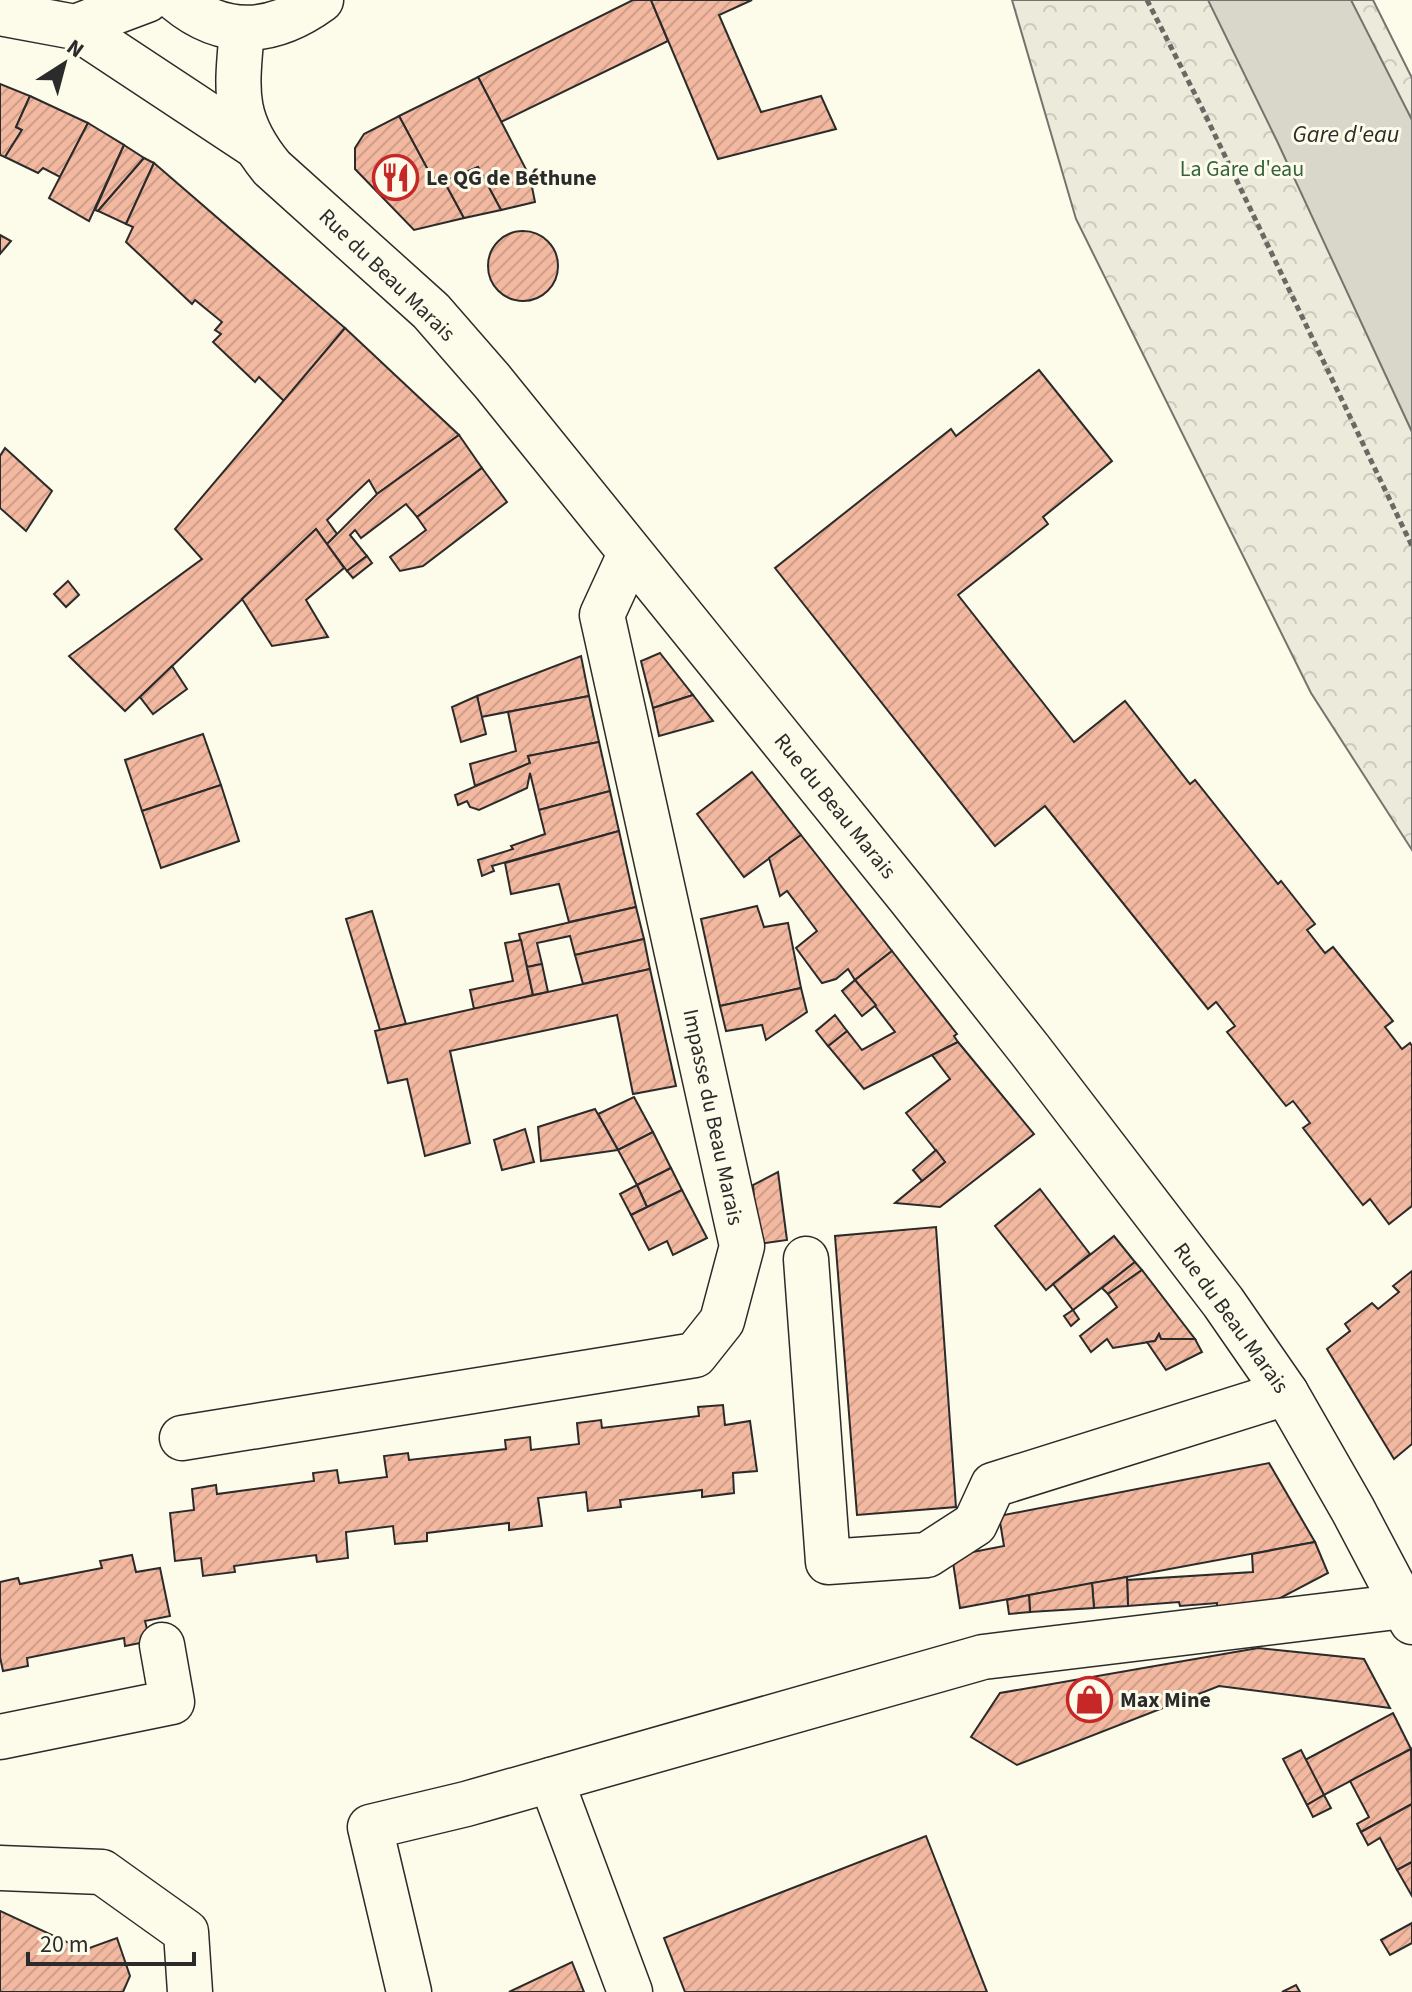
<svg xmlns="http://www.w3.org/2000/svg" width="1412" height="1992" viewBox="0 0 1412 1992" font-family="'Source Sans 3',sans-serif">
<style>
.park{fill:url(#park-crowns);stroke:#74746e;stroke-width:2}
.water{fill:#d8d7c9;stroke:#74746e;stroke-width:2}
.building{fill:url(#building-hatch);stroke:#2b2b2b;stroke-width:2}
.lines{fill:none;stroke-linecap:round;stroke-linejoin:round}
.minor-casing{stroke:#2b2b2b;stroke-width:47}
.major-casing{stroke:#2b2b2b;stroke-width:47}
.path{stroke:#6a6964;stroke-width:5;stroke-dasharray:6 4;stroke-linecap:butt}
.minor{stroke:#fdfbea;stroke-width:44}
.major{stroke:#fdfbea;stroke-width:44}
.labels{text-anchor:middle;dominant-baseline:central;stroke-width:6;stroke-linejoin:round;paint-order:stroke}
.park-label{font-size:22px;fill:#34623c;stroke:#fdfbea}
.poi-label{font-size:22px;font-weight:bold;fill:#2b2b2b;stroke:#fdfbea;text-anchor:start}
.street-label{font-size:22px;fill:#2b2b2b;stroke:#fdfbea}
.water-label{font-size:24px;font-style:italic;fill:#2b2b2b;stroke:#fdfbea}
</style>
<defs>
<pattern id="park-crowns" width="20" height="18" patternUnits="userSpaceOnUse" patternTransform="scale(2)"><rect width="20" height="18" fill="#ecebdb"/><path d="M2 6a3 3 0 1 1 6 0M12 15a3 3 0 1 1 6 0" fill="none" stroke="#cbcabc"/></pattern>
<pattern id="building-hatch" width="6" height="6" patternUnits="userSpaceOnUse" patternTransform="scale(2)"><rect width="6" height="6" fill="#f2b8a0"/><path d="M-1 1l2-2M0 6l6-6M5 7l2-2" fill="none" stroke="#d09e8a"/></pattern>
</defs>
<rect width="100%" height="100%" fill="#fdfbea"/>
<polygon class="park" points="1012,0 1373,0 1412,78 1412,850 1311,693 1076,219"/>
<polygon class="water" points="1208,0 1351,0 1412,120 1412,432 1277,141"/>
<g class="building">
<polygon points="633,0 651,0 668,41 501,122 478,77"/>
<polygon points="651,0 752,0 719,15 761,112 821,96 836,129 718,159"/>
<polygon points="478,77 530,177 535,202 501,210 478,167 436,185 399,116"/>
<polygon points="0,84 30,96 16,127 22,130 5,157 0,155"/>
<polygon points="30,96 88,123 60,177 43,168 38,173 5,157 22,130 16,127"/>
<polygon points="399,116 436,185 444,181 464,218 414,230 355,169 355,148 364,134"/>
<polygon points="88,123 124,145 89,221 49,198"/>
<polygon points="124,145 144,158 98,211 95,210"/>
<polygon points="144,158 154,163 126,224 98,211"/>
<polygon points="154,163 345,328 284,401 259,377 255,382 213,342 221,334 215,330 222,322 195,300 192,304 126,242 133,227 126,224"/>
<polygon points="478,167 501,210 464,218 444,181"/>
<circle cx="523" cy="266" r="35"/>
<polygon points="0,235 11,241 0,254"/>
<polygon points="345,328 459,435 377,494 369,480 327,520 337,534 327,544 316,529 125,711 69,656 202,559 175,529"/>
<polygon points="1039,370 1112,461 1043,517 1048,524 958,595 1074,742 1125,701 1190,784 1195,780 1278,884 1281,881 1315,924 1307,930 1325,953 1333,947 1393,1021 1385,1027 1402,1049 1410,1043 1412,1046 1412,1206 1389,1224 1370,1199 1363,1205 1303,1128 1310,1123 1293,1101 1286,1106 1227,1032 1235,1026 1216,1002 1208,1009 1045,806 995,846 775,568 951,429 956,436"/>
<polygon points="459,435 482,468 417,517 406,504 361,538 355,530 350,535 367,556 347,571 327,544 377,494"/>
<polygon points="5,448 52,491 26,531 0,508 0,456"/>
<polygon points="482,468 507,502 423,566 400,571 390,557 426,530 417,517"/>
<polygon points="316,529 344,568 306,600 328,637 272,646 242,599"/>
<polygon points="367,556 372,563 353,578 347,571"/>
<polygon points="68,581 79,595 66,607 54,594"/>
<polygon points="660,653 693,695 653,708 641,661"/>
<polygon points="581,656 589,696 481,717 477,696"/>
<polygon points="172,666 187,689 153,714 140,697"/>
<polygon points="693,695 713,721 659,736 653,708"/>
<polygon points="477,696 486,734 461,742 452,707"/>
<polygon points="589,696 599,742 528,756 530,763 475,786 470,764 516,751 508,712"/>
<polygon points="203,734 221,785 142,811 125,760"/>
<polygon points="599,742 610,791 539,810 530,773 527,788 479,810 470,807 467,801 458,805 455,795 530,763 528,756"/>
<polygon points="752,772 801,835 744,877 697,814"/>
<polygon points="221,785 239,841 161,868 142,811"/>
<polygon points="610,791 619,831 492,866 494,871 482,876 478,860 513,849 511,846 545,834 539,810"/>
<polygon points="619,831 636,907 569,922 559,884 511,894 505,863"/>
<polygon points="801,835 892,951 855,980 848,969 836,979 822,983 796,948 817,931 787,891 780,896 769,858"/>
<polygon points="757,906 764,927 788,923 801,988 720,1006 701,919"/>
<polygon points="636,907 644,939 575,955 570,936 537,943 542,964 527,967 519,934"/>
<polygon points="372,911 406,1024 380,1030 346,919"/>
<polygon points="644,939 650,969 583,984 575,955"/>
<polygon points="521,940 533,995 474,1009 470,990 513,981 505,943"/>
<polygon points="892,951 957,1034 954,1036 958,1042 864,1089 828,1046 847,1031 862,1050 895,1032 855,980"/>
<polygon points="542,964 548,992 533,995 527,967"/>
<polygon points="650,969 676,1086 633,1094 617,1015 450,1051 470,1143 425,1156 407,1079 388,1083 375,1031"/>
<polygon points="855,980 876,1005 862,1016 842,991"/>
<polygon points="801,988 807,1012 766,1040 762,1025 726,1031 720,1006"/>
<polygon points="835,1015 847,1031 828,1046 816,1031"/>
<polygon points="958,1042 1034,1134 940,1207 895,1203 945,1162 906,1113 950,1079 932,1055"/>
<polygon points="634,1097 653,1132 618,1150 598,1114"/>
<polygon points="595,1109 618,1150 541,1161 538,1127"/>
<polygon points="525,1129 534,1162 502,1170 494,1140"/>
<polygon points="653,1132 671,1168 637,1185 618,1150"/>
<polygon points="936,1150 945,1162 922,1181 913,1170"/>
<polygon points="671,1168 682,1190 647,1207 637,1185"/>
<polygon points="778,1172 787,1240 758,1244 753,1185"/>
<polygon points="637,1185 647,1207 631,1215 620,1194"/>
<polygon points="1040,1189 1090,1254 1046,1290 995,1226"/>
<polygon points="682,1190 707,1238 673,1255 667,1241 649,1250 631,1215"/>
<polygon points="936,1227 956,1507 857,1515 835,1236"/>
<polygon points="1114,1236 1135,1262 1073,1310 1053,1284"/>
<polygon points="1135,1262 1142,1270 1108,1294 1102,1288"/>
<polygon points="1142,1270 1195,1339 1161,1339 1159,1334 1155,1341 1113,1348 1107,1339 1091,1352 1080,1336 1117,1307 1108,1294"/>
<polygon points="1412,1271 1412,1444 1394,1459 1327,1349 1350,1331 1345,1324 1372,1303 1378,1309 1399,1292 1393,1286"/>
<polygon points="1073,1310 1079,1319 1071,1326 1064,1316"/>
<polygon points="1159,1334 1161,1339 1195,1339 1202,1352 1166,1370 1147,1342 1155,1341"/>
<polygon points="723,1405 725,1425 750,1421 757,1471 733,1473 734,1493 702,1497 702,1490 620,1500 621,1507 588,1511 586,1492 538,1498 542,1526 509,1530 509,1523 427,1533 427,1541 395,1544 393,1526 346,1532 348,1558 317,1562 316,1555 234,1566 235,1572 203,1576 201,1558 175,1561 170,1513 194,1510 192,1489 216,1485 217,1494 314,1481 313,1473 337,1470 339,1483 387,1477 384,1456 408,1453 409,1460 506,1449 505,1440 530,1437 531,1450 579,1444 577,1423 601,1420 602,1428 699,1416 698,1407"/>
<polygon points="1269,1463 1315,1542 960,1608 952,1556 1004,1546 999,1516"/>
<polygon points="1315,1542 1328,1573 1267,1605 1217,1610 1217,1603 1180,1606 1179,1602 1128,1606 1127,1580 1253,1572 1252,1554"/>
<polygon points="132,1555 136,1572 160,1568 170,1616 145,1621 150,1641 125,1646 124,1638 27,1658 28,1666 3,1671 0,1657 0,1582 18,1578 20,1584 102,1568 100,1561"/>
<polygon points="1127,1577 1128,1606 1094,1608 1092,1583"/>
<polygon points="1092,1583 1094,1608 1030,1612 1029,1595"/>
<polygon points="1029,1595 1030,1612 1009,1614 1007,1600"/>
<polygon points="1258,1648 1364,1659 1390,1708 1219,1686 1017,1765 971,1737 1000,1693"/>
<polygon points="1393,1713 1411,1749 1324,1795 1305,1760"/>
<polygon points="1411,1749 1412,1804 1361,1832 1357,1824 1369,1817 1350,1781"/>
<polygon points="1301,1750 1324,1795 1307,1805 1283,1759"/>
<polygon points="1324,1795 1331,1808 1313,1817 1307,1805"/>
<polygon points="1412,1804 1412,1862 1397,1870 1380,1838 1368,1845 1361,1832"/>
<polygon points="926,1836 987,1992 685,1992 664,1938"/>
<polygon points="1412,1862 1412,1896 1397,1870"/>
<polygon points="0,1911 84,1950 117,1938 130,1976 123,1992 0,1992"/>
<polygon points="1412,1923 1412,1943 1390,1955 1381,1940"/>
<polygon points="572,1962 584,1992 509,1992"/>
<polygon points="1296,1985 1300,1992 1282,1992"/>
</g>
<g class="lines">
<defs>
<g id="minor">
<polyline points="75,27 252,144"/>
<path d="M242,29C237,89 231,118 272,168L431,311L492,381L909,897L1030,1050L1223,1302L1286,1393L1353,1510L1412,1622"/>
<polyline points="806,1259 828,1562 927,1555 975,1524 993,1485 1286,1393"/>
<polyline points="182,1438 695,1355 722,1321 742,1246 602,615 630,554"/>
<polyline points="0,1737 172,1702 162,1645"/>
<polyline points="551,1780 630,1992"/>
<polyline points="0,1868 102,1872 186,1932 190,1992"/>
<polyline points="409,1992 370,1827 466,1804 983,1657 1404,1606"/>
</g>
<g id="major">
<path d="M177,0C224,39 273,35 321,0"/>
<polyline points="0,13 75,27 147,0"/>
</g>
</defs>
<use href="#minor" class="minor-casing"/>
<use href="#major" class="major-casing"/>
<polyline class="path" points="1147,0 1201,106 1412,546"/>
<use href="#minor" class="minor"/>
<use href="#major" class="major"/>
</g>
<defs>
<symbol id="restaurant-ring" viewBox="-11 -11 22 22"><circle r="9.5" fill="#fdfbea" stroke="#c62828" stroke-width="1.5"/><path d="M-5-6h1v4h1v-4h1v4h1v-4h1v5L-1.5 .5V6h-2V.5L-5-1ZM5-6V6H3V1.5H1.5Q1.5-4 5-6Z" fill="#c62828"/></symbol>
<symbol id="shop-ring" viewBox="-11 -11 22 22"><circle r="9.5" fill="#fdfbea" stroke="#c62828" stroke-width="1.5"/><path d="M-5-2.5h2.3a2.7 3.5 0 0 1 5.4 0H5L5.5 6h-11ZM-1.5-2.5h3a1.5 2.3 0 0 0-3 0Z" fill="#c62828"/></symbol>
</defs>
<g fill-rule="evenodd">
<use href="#restaurant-ring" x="370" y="152" width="51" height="51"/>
<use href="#shop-ring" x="1064" y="1674" width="51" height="51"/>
</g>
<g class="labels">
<g class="park-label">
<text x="1242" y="169">La Gare d'eau</text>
</g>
<g class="poi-label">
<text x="426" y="178">Le QG de Béthune</text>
<text x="1120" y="1700">Max Mine</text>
</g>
<g class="street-label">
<text transform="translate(387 275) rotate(44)">Rue du Beau Marais</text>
<text transform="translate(835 806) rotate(51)">Rue du Beau Marais</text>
<text transform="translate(713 1117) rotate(78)">Impasse du Beau Marais</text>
<text transform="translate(1231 1318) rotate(54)">Rue du Beau Marais</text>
</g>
<g class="water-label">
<text x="1346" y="134">Gare d'eau</text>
</g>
</g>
<g transform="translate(64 64) rotate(36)" stroke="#fdfbea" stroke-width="6" paint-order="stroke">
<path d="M0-6L14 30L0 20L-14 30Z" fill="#2b2b2b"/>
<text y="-12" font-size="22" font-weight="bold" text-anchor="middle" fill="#2b2b2b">N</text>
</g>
<path d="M28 1952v12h166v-12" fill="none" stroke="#2b2b2b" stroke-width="4"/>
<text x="40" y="1952" font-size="24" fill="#2b2b2b" stroke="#fdfbea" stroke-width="6" paint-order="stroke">20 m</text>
</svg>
